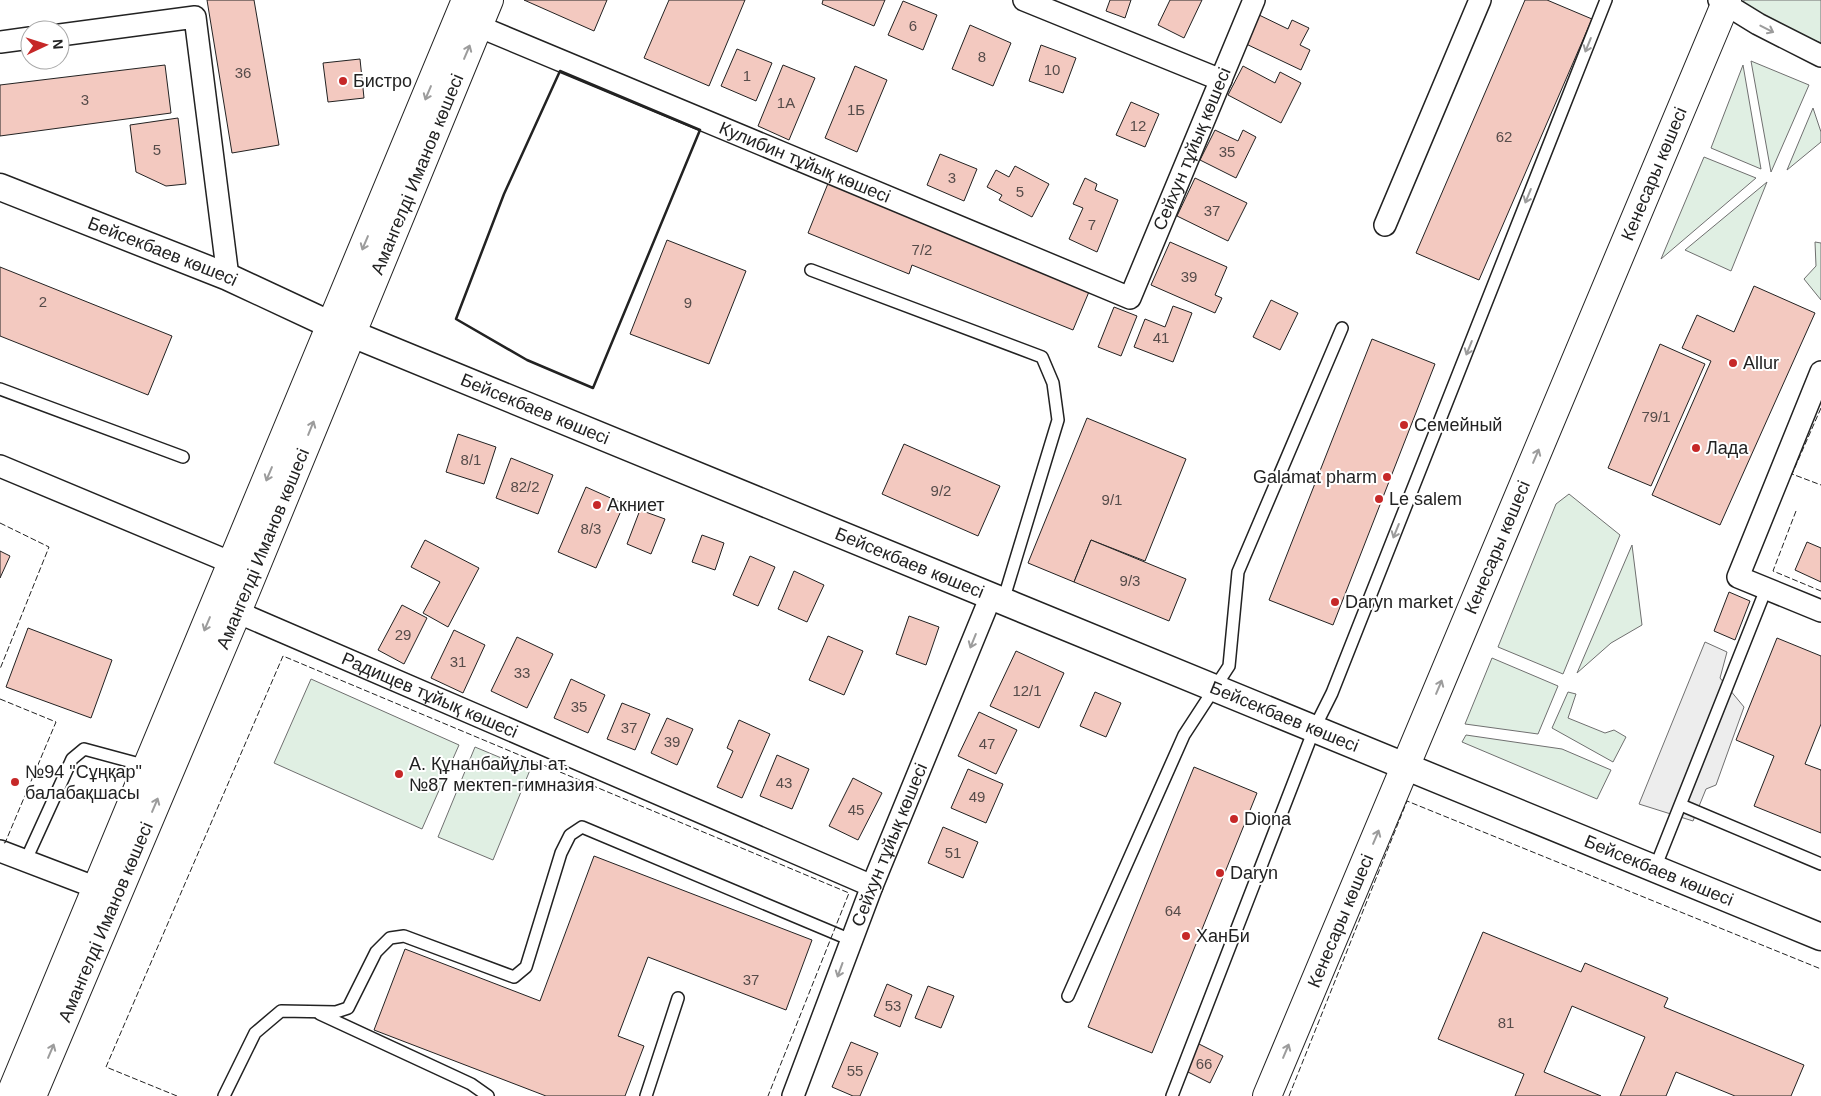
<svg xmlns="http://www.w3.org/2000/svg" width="1821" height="1096" viewBox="0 0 1821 1096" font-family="Arial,sans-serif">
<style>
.green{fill:#e0efe3;stroke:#6f6f6f}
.parking{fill:#ededed;stroke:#6f6f6f}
.building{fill:#f3c9c0;stroke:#222}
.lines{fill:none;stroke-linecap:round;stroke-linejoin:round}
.service-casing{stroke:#222;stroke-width:14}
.minor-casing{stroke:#222;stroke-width:24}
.tertiary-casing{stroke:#222;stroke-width:29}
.secondary-casing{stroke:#222;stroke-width:30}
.service{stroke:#fff;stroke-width:11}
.minor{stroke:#fff;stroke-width:21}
.tertiary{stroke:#fff;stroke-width:26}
.secondary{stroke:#fff;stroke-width:28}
.fence{stroke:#222;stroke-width:1;stroke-dasharray:6 2.5;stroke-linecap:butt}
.wall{stroke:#222;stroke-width:2.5}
.oneway{stroke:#9c9c9c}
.poi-dot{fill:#c62828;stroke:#fff;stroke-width:2}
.labels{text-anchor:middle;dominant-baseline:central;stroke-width:4;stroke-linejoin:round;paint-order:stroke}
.number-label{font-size:15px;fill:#564c4a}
.poi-label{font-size:18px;fill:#222;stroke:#fff;text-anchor:start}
.street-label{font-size:18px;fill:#222;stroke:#fff}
</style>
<rect width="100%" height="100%" fill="#fff"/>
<g class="green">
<polygon points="1744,0 1821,0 1821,43 1741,10"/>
<polygon points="1751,61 1809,85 1771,172"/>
<polygon points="1743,65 1761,169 1711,148"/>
<polygon points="1813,108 1821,132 1821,142 1787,170"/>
<polygon points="1704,157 1756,178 1661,259"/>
<polygon points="1767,182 1731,271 1685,250"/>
<polygon points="1815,242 1821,243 1821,300 1804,279 1816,266"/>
<polygon points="1569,494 1620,535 1563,674 1498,647 1556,504"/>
<polygon points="1632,545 1642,625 1611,643 1577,673"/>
<polygon points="1492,658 1558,686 1538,734 1465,724"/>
<polygon points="311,679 459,745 422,829 274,763"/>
<polygon points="1568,692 1576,694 1568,718 1605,733 1614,730 1626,737 1613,762 1552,728"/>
<polygon points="1466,735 1562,749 1611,770 1597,799 1462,742"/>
<polygon points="475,747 530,770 493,860 438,837"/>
</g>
<polygon class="parking" points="1705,642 1727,652 1720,678 1744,707 1716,785 1706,789 1693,821 1639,804"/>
<g class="building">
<polygon points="207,0 254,0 279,145 232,153"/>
<polygon points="524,0 607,0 594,31"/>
<polygon points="669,0 745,0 709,86 644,58"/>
<polygon points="823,0 885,0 874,26 822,4"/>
<polygon points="1110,0 1131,0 1125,18 1106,11"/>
<polygon points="1170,0 1202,0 1184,38 1158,25"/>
<polygon points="1525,0 1547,0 1592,19 1479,280 1416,253"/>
<polygon points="903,1 937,15 923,50 888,35"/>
<polygon points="1257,14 1288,29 1292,20 1309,28 1300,45 1310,50 1301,70 1244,43"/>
<polygon points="970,25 1011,43 993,86 952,69"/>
<polygon points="1041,45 1076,58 1063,93 1029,81"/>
<polygon points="737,49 772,63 756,101 721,86"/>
<polygon points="360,59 364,98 328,102 323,63"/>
<polygon points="165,65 171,113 0,136 0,85"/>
<polygon points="783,65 815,78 789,140 758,126"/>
<polygon points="855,66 887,80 857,152 825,138"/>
<polygon points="1243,66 1275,83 1280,72 1301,83 1281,123 1228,95"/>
<polygon points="1131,102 1159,114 1145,147 1116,135"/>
<polygon points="178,118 186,184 166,186 136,172 130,125"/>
<polygon points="1215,130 1238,141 1243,130 1256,137 1236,178 1200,160"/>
<polygon points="940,154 977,169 964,201 927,185"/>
<polygon points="1015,166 1049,184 1032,217 999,200 1002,195 987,187 996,170 1009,177"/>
<polygon points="1085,178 1097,184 1095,190 1118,200 1097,252 1069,239 1083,208 1073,204"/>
<polygon points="1195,178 1247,203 1228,241 1177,216"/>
<polygon points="829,181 1091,287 1073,330 912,265 909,274 808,233"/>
<polygon points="667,240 746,271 709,364 630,334"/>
<polygon points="1170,242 1227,267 1215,295 1222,298 1215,313 1151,285"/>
<polygon points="0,267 172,336 148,395 0,336"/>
<polygon points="1754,286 1815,313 1720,525 1652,495 1711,361 1682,348 1697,315 1734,332"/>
<polygon points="1271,300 1298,313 1280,350 1253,337"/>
<polygon points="1173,306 1192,313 1173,362 1134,347 1145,319 1165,327"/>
<polygon points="1114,307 1137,316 1121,356 1098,347"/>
<polygon points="1372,339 1435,364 1333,625 1269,600"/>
<polygon points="1660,344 1705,364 1651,486 1608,468"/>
<polygon points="1087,418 1186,459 1145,561 1091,540 1074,582 1028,563"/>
<polygon points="458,434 496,447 484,484 446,472"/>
<polygon points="904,444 1000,486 978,536 882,494"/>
<polygon points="511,458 553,475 538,514 496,498"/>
<polygon points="586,487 624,504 596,568 558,552"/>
<polygon points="640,510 665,519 651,554 627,544"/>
<polygon points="702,535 724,543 715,570 692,562"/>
<polygon points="425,540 479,568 448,627 423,613 440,582 411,567"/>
<polygon points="1091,540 1186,579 1169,621 1074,582"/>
<polygon points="1807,542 1821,548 1821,582 1795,570"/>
<polygon points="0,551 10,556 0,578"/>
<polygon points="750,556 775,567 758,606 733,595"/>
<polygon points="794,571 824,585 807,622 778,609"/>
<polygon points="1729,592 1750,601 1735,640 1714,631"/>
<polygon points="402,605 427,618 404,664 378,650"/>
<polygon points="909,616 939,627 926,665 896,654"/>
<polygon points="28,628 112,660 91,718 6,687"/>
<polygon points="454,630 485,645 463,693 431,678"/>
<polygon points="828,636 863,651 844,695 809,680"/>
<polygon points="517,637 553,654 527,708 491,691"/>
<polygon points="1777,638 1821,656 1821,724 1805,764 1821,770 1821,833 1754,806 1774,756 1736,740"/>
<polygon points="1016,651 1064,673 1039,728 990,706"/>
<polygon points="571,679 605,695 588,733 554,718"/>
<polygon points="1095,692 1121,703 1106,737 1080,726"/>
<polygon points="622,703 650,714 635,750 607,739"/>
<polygon points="979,712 1017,730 996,774 958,756"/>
<polygon points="667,718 693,729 677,765 651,753"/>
<polygon points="739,720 770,734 742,798 717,787 733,751 727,748"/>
<polygon points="777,755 809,769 792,809 760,796"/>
<polygon points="1194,767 1257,793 1152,1053 1088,1027"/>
<polygon points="968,769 1003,784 986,823 951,808"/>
<polygon points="853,778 882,793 858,840 829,826"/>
<polygon points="943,827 978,842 963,878 928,863"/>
<polygon points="594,856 812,940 786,1010 648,957 618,1036 644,1046 625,1096 546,1096 374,1030 405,949 540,1001"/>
<polygon points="1483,932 1581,972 1585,963 1668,998 1664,1007 1804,1065 1791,1096 1735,1096 1676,1072 1666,1096 1620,1096 1645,1037 1572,1006 1544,1072 1601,1096 1515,1096 1524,1074 1438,1039"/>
<polygon points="887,984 912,995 900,1027 874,1016"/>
<polygon points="928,986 954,996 941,1028 915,1018"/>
<polygon points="851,1042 878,1053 860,1096 853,1096 832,1087"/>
<polygon points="1197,1043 1223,1056 1210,1083 1184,1070"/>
</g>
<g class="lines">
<defs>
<g id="service">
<polyline points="811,270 1042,357 1053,383 1058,420 1003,601"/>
<polyline points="0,389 183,457"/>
<polyline points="1681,805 1821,864"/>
<polyline points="25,862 72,759 84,749 147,766"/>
<polyline points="1655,868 1766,589"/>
<polyline points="1068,996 1184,735 1229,666 1238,572 1342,328"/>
<polyline points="320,1014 471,1084 488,1096"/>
<polyline points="224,1096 255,1033 281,1011 336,1012 348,1008 376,952 390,938 404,936 514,977 526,967 561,853 570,835 582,827 851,940"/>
<polyline points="646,1096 678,998"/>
<polyline points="1172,1096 1315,727 1332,693 1606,0"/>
</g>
<g id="minor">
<polyline points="1024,0 1221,80"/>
<polyline points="1719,0 1758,24 1821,56"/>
<path id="s1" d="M478,26L1130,298L1254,0"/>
<polyline points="60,35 195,17 228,277"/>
<polyline points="0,42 30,38"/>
<polyline points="1385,225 1480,0"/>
<polyline points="1821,372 1738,577 1821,611"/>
<polyline points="0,466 232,563"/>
<path id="s2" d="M237,612L872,886"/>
<polyline points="0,851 97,888"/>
<path id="s3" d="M793,1096L872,886L991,596"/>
</g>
<g id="tertiary">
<path id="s4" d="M0,187L228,277L331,325"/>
<path id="s5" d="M350,333L1821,937"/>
</g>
<g id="secondary">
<polyline points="10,1096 466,0"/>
<path id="s6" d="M32,1096L237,612L489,0"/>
<path id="s7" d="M1267,1096L1727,0"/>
</g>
</defs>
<use href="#service" class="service-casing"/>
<use href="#minor" class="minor-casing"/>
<use href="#tertiary" class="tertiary-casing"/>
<use href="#secondary" class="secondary-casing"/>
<use href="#service" class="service"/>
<use href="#minor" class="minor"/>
<use href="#tertiary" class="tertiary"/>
<use href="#secondary" class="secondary"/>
<g class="fence">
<polyline points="1821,408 1792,474 1821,485"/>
<polyline points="1796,511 1773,571 1821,591"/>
<polyline points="0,523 49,547 0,669"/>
<polyline points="0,699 56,722 5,843 2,842"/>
<polyline points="177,1096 106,1067 283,656 849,893 768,1096"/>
<polyline points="1289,1096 1407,801 1821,969"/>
</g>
<polygon class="wall" points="560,71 700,130 593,388 527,360 456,319 504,194"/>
</g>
<defs><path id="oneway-shaft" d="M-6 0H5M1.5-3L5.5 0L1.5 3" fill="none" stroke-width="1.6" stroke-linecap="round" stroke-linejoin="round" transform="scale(1.25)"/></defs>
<g class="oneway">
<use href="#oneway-shaft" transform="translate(1767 29) rotate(27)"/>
<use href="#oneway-shaft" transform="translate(1588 45) rotate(112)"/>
<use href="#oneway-shaft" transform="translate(467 52) rotate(-67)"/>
<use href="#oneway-shaft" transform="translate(428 93) rotate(113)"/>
<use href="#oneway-shaft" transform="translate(1528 196) rotate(112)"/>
<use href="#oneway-shaft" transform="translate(365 243) rotate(113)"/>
<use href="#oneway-shaft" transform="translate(1469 348) rotate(112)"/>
<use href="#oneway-shaft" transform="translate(311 428) rotate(-68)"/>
<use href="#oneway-shaft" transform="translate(1536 456) rotate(-67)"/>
<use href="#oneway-shaft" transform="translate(269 474) rotate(113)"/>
<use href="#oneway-shaft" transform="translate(1396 531) rotate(112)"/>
<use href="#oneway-shaft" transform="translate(207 624) rotate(113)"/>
<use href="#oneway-shaft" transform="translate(973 641) rotate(112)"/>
<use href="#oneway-shaft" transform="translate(1439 687) rotate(-67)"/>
<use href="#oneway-shaft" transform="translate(155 805) rotate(-67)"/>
<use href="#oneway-shaft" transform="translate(1376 837) rotate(-67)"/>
<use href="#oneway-shaft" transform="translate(840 970) rotate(110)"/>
<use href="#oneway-shaft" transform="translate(51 1051) rotate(-67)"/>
<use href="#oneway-shaft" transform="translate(1286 1051) rotate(-67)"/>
</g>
<g class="poi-dot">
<circle cx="343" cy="81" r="5"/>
<circle cx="1733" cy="363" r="5"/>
<circle cx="1404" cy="425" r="5"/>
<circle cx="1696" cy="448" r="5"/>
<circle cx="1387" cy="477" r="5"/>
<circle cx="1379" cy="499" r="5"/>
<circle cx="597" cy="505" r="5"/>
<circle cx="1335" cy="602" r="5"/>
<circle cx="399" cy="774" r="5"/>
<circle cx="15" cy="782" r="5"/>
<circle cx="1234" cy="819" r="5"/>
<circle cx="1220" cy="873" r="5"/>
<circle cx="1186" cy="936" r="5"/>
</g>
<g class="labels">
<g class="number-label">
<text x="913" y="25">6</text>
<text x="982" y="56">8</text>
<text x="1052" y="69">10</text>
<text x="243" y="72">36</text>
<text x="747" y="75">1</text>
<text x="85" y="99">3</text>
<text x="786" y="102">1А</text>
<text x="856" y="109">1Б</text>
<text x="1138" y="125">12</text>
<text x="1504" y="136">62</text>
<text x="157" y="149">5</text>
<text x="1227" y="151">35</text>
<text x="952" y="177">3</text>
<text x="1020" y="191">5</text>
<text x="1212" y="210">37</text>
<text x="1092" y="224">7</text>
<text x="922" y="249">7/2</text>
<text x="1189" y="276">39</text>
<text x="43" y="301">2</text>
<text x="688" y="302">9</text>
<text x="1161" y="337">41</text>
<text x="1656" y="416">79/1</text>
<text x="471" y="459">8/1</text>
<text x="525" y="486">82/2</text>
<text x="941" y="490">9/2</text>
<text x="1112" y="499">9/1</text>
<text x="591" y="528">8/3</text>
<text x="1130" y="580">9/3</text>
<text x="403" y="634">29</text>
<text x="458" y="661">31</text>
<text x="522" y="672">33</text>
<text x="1027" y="690">12/1</text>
<text x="579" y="706">35</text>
<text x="629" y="727">37</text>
<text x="672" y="741">39</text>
<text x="987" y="743">47</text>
<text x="784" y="782">43</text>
<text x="977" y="796">49</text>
<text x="856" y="809">45</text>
<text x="953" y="852">51</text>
<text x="1173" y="910">64</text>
<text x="751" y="979">37</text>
<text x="893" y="1005">53</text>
<text x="1506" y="1022">81</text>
<text x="1204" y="1063">66</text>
<text x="855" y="1070">55</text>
</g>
<g class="poi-label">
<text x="353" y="81">Бистро</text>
<text x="1743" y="363">Allur</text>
<text x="1414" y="425">Семейный</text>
<text x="1706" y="448">Лада</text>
<text x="1377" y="477" text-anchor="end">Galamat pharm</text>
<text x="1389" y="499">Le salem</text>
<text x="607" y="505">Акниет</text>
<text x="1345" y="602">Daryn market</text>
<text x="409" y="764">А. Құнанбайұлы ат.<tspan x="409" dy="21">№87 мектеп-гимназия</tspan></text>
<text x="25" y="772">№94 "Сұңқар"<tspan x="25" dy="21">балабақшасы</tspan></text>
<text x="1244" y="819">Diona</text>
<text x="1230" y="873">Daryn</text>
<text x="1196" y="936">ХанБи</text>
</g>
<g class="street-label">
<text stroke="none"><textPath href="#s1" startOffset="868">Сейхун тұйық көшесі</textPath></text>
<text stroke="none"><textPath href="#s1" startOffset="354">Кулибин тұйық көшесі</textPath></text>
<text stroke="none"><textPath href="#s6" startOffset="999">Амангелді Иманов көшесі</textPath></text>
<text stroke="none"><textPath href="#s7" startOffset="1000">Кенесары көшесі</textPath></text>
<text stroke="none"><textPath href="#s4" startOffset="175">Бейсекбаев көшесі</textPath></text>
<text stroke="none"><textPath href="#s5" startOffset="200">Бейсекбаев көшесі</textPath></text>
<text stroke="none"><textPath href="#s7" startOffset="595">Кенесары көшесі</textPath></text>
<text stroke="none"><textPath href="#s6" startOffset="594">Амангелді Иманов көшесі</textPath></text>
<text stroke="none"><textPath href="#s5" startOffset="605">Бейсекбаев көшесі</textPath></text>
<text stroke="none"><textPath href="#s2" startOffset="210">Радищев тұйық көшесі</textPath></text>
<text stroke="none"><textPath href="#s5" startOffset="1010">Бейсекбаев көшесі</textPath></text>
<text stroke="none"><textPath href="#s3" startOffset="269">Сейхун тұйық көшесі</textPath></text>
<text stroke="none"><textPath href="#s5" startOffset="1415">Бейсекбаев көшесі</textPath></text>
<text stroke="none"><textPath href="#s6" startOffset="189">Амангелді Иманов көшесі</textPath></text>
<text stroke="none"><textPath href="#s7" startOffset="190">Кенесары көшесі</textPath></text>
</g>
</g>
<g transform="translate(45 45) rotate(86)"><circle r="24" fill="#ffffff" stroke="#a7a7a7"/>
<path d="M0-4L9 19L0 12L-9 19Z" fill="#c62828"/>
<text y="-8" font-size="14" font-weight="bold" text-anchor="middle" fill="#222222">N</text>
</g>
</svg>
